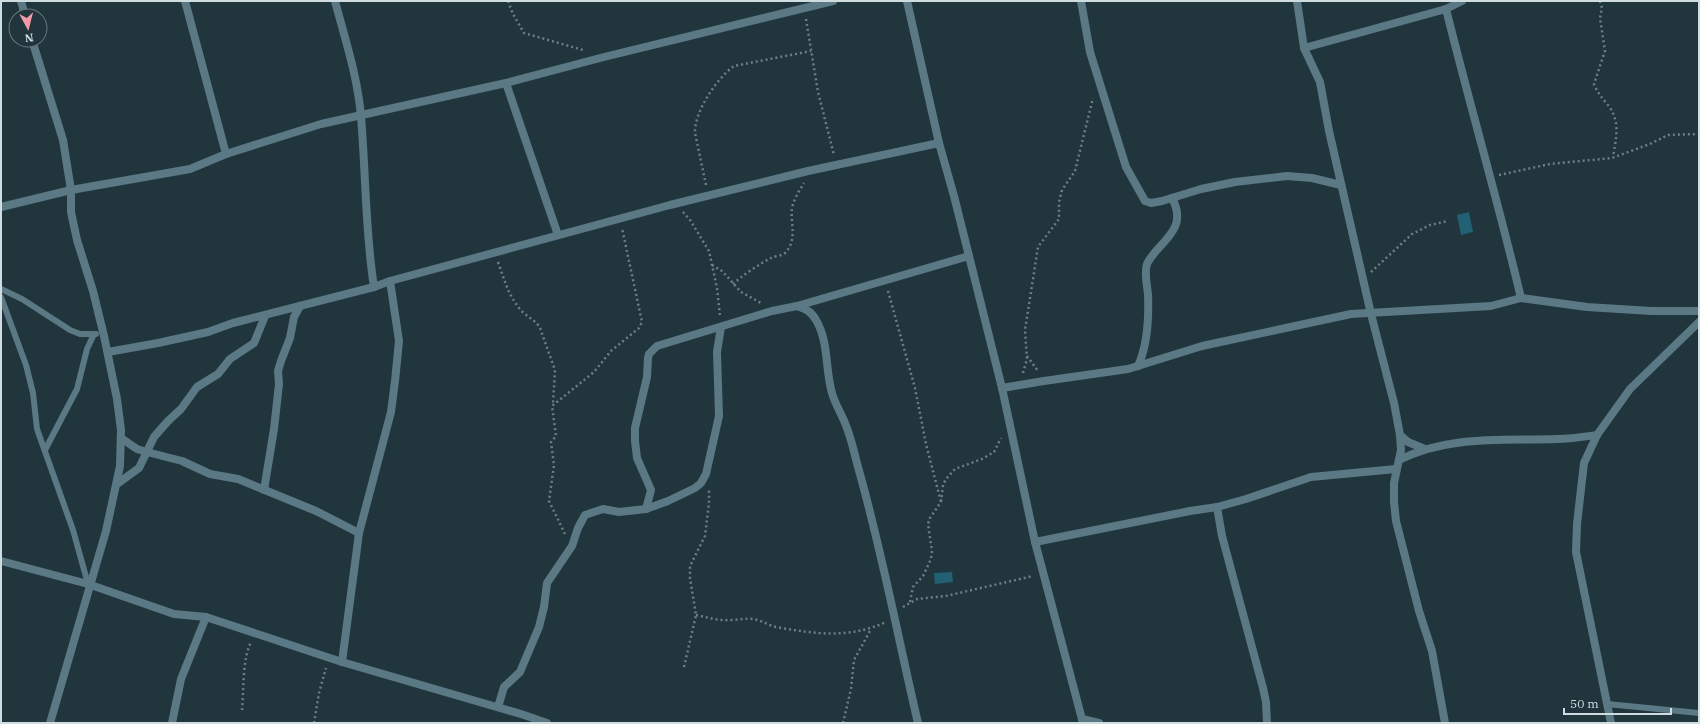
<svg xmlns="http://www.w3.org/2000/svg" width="1700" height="724" viewBox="0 0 1700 724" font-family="'IBM Plex Serif',serif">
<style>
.building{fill:#226074}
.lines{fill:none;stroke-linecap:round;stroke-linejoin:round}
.path{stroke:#6e7f85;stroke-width:2.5;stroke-dasharray:2 3;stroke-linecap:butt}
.lane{stroke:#5a7984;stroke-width:6}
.street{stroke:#5a7984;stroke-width:8}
</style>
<rect width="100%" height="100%" fill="#21353d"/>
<g class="building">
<polygon points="1469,212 1473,232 1461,235 1457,215"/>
<polygon points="952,572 953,582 935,584 934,573"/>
</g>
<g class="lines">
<g class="path">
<polyline points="508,1 513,14 524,33 583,50"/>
<path d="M1600,1L1602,8L1600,18L1605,51L1594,84C1597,92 1602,98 1608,105C1621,122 1616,138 1613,157"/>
<polyline points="806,19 818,92 834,155"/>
<polyline points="1499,175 1550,164 1612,158 1650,144 1668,135 1699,134"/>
<path d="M706,185L695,133C694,112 717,78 734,66L811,51"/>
<polyline points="683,212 690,220 709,251 717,288 720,316"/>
<path d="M498,262C504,279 508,294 519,308C525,316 536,320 540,328L555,370L553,404"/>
<polyline points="712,265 722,271 741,292 761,303"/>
<polyline points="1371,272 1412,234 1430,225 1448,221"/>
<path d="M733,284C740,277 761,263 771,258C775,256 782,256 785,253C798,240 790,223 792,208C794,199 799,191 804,183"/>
<polyline points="888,291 915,388 926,444 941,502"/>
<polyline points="1027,356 1038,371"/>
<polyline points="1023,373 1027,359 1025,330 1038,247 1059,219 1059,202 1062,190 1075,171 1093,98"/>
<polyline points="565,534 549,501 554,465 551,442 556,436 552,406 594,372 611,351 639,328 642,322 622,228"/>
<polyline points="910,602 913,587 923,576 931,559 932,551 928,524 930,518 941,502 943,485 946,479 955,469 982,459 994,452 1001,438"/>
<polyline points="903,607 917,599 946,596 1033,576"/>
<path d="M696,615C707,617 717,621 729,620C737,620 745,618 753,619C761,620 768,625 776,627C815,634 849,639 886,622"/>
<polyline points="684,667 696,615 690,578 690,566 705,536 709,503 709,490"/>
<path d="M242,710C244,690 242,660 251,642"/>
<polyline points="314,723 319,693 326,668"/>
<polyline points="843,723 851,689 854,660 871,629"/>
</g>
<g class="lane">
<polyline points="1,289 22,299 70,330 80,334 96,334"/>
<polyline points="1,297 26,365 33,393 37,429 73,530 88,584"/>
<polyline points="45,450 77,389 87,349 94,334"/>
<polyline points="1607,704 1699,713"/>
</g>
<g class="street">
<polyline points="21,1 25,16"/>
<polyline points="185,1 226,154"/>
<path d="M335,1C345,39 358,78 361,117C366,174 365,231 374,287"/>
<polyline points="907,1 939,143 954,196 1002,388 1035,542 1083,723"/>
<polyline points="1081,1 1090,52 1126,167 1145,201 1151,203 1162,201 1201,189 1235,182 1287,176 1312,178 1341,185"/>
<polyline points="1297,1 1304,48 1320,82 1329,131 1371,314 1394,403 1400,435 1401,450 1394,483 1394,502 1396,521 1419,611 1432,651 1445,723"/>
<path d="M1446,9C1470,106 1498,201 1521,298"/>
<polyline points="32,40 63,140 71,190 71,212 77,240 93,291 104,336 117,399 121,430 120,466 106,531 50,723"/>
<polyline points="1304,48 1446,9 1462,1"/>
<polyline points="506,83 558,235"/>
<polyline points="1,207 71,190 190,169 226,154 321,124 506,83 604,57 833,1"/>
<path d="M797,306C805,309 811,311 816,320C829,342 825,369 832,393C835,404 841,413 845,423C851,437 854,452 858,467C882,551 898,638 918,723"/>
<polyline points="108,352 158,343 208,332 233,323 374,287 390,281 670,205 808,171 939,143"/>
<path d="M1138,366C1148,344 1149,319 1148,294C1147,285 1144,273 1147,264C1149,259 1153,255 1156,251C1172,234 1185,222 1172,198"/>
<polyline points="1002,388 1044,381 1128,369 1202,346 1351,314 1491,306 1521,298 1587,307 1651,311 1699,311"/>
<polyline points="1400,435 1408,442 1425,449"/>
<polyline points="121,438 137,449 147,452 182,461 210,474 238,479 316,511 359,533"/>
<path d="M1399,460C1448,435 1503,441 1557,439C1570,439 1583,437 1597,435"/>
<polyline points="117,484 139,468 154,437 168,421 181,409 197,387 218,374 230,359 254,343 265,316"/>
<polyline points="264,490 274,429 279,384 278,371 281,361 290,338 294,317 300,306"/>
<polyline points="1217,507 1222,536 1263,688 1266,702 1267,723"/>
<polyline points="646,509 651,490 637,458 635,441 635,428 647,377 648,358 649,354 657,346 772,311 797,306 969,256"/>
<polyline points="1035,542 1190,511 1217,507 1246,499 1311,477 1396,469"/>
<polyline points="1,561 88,584 174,614 206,617 342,662 521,714 547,723"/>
<polyline points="342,662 359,533 391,412 395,381 399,341 390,281"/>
<polyline points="498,707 504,687 520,672 539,627 544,607 547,583 572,546 578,528 585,515 603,509 619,512 646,509 668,501 695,488 701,483 706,474 719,416 717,352 721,327"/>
<polyline points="1082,719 1099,723"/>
<polyline points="172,723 181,679 206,617"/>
<polyline points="1611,723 1576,552 1577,524 1584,463 1597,435 1630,389 1699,322"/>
</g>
</g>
<rect width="1700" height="724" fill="none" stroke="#cfdce0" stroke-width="4"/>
<g transform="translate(28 28) rotate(173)"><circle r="19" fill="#21353d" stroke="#67787e"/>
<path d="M0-3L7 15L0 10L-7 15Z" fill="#f39aa9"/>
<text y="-6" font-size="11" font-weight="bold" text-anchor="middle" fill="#cfdce0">N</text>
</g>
<path d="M1564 708v6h107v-6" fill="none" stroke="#cfdce0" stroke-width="2"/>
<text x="1570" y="708" font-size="12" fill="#cfdce0" stroke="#21353d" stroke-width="3" paint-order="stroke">50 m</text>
</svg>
